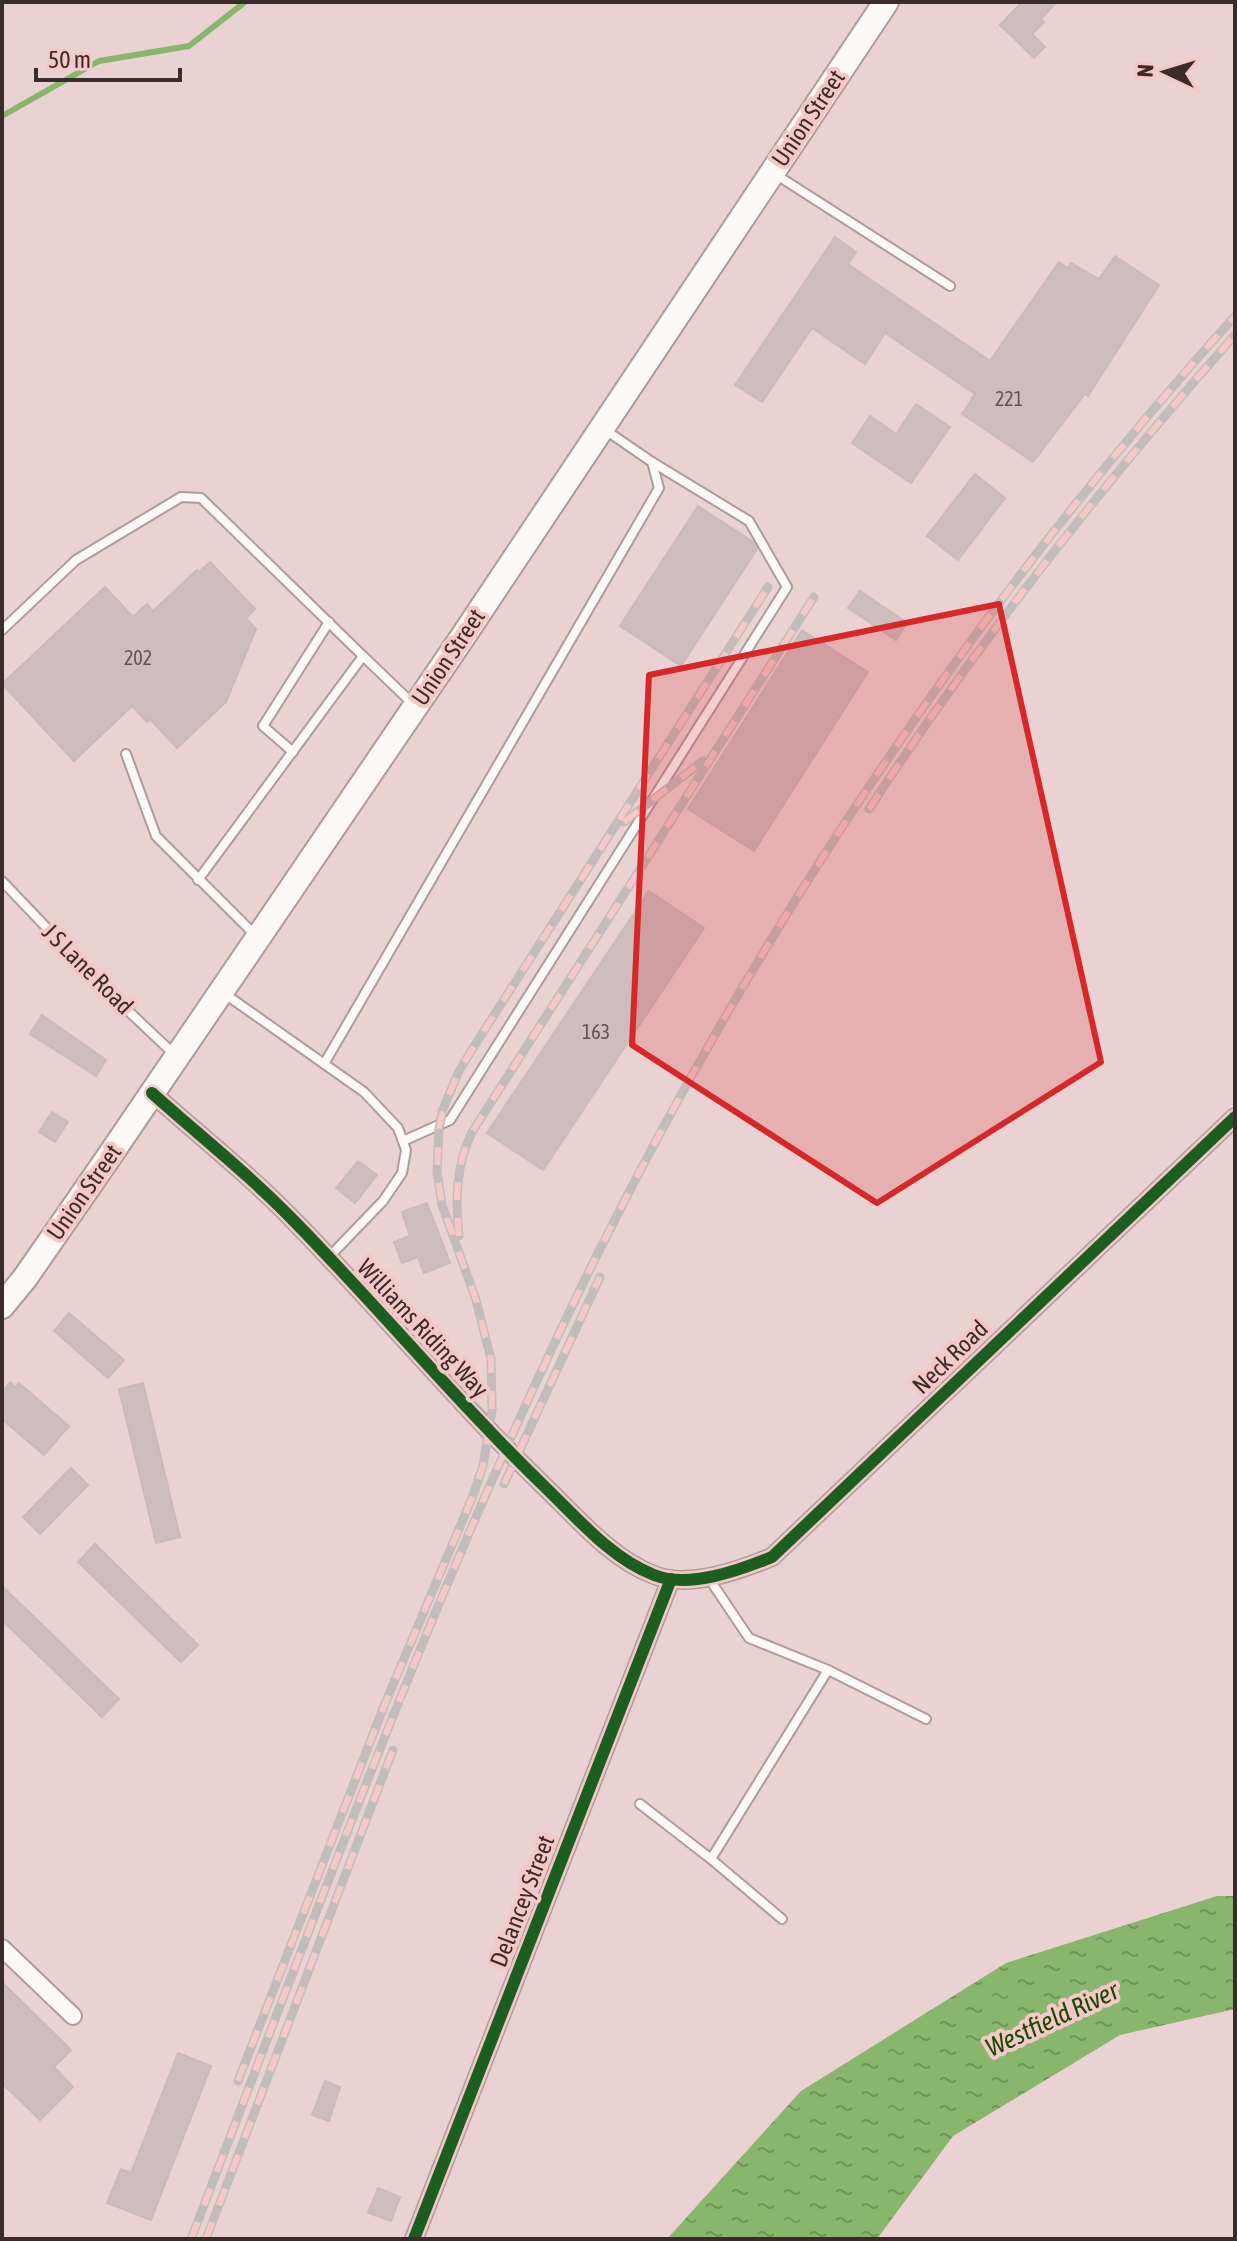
<svg xmlns="http://www.w3.org/2000/svg" width="1237" height="2241" viewBox="0 0 1237 2241" font-family="'Asap Condensed',sans-serif">
<style>
.water{fill:url(#water-ripples)}
.lines{fill:none;stroke-linecap:round;stroke-linejoin:round}
.stream{stroke:#89b66d;stroke-width:6}
.building{fill:#cebcbe;stroke:#ccb9bb;stroke-width:2}
.service-casing{stroke:#ae9c9c;stroke-width:12}
.minor-casing{stroke:#ae9c9c;stroke-width:20}
.secondary-casing{stroke:#ae9c9c;stroke-width:28}
.service{stroke:#fcf8f8;stroke-width:8}
.minor{stroke:#fcf8f8;stroke-width:16}
.secondary{stroke:#fcf8f8;stroke-width:24}
.rail-casing{stroke:#c2bcbc;stroke-width:9}
.rail{stroke:#f5c8c8;stroke-width:6;stroke-dasharray:18;stroke-linecap:butt}
.cycleway-casing{stroke:#f5c8c8;stroke-width:17}
.cycleway{stroke:#1b5e20;stroke-width:12}
.marked{fill:#d62828;fill-opacity:0.2;stroke:#d62828;stroke-width:6;stroke-linejoin:round}
.labels{text-anchor:middle;dominant-baseline:central;stroke-width:8;stroke-linejoin:round;paint-order:stroke}
.number-label{font-size:20px;fill:#645253}
.street-label{font-size:24px;fill:#3c2b2b;stroke:#f5c8c8}
.water-label{font-size:26px;font-style:italic;fill:#1a4a00;stroke:#f5c8c8}
</style>
<defs>
<pattern id="water-ripples" width="26" height="14" patternUnits="userSpaceOnUse" patternTransform="scale(2)"><rect width="26" height="14" fill="#89b66d"/><path d="M2 4q2-2 4 0t4 0M15 11q2-2 4 0t4 0" fill="none" stroke="#71945a"/></pattern>
</defs>
<rect width="100%" height="100%" fill="#ead2d2"/>
<polygon class="water" points="1217,1896 1235,1896 1235,2009 1120,2035 953,2136 877,2239 667,2239 801,2091 1006,1963"/>
<g class="lines">
<polyline class="stream" points="2,116 99,61 189,46 245,2"/>
</g>
<g class="building">
<polygon points="1022,2 1057,2 1041,19 1044,22 1032,34 1045,47 1034,58 1000,25"/>
<polygon points="835,237 856,252 848,264 990,361 1059,262 1068,268 1071,263 1099,279 1115,256 1159,285 1088,396 1085,394 1033,462 962,414 975,394 885,333 865,364 812,328 762,402 735,385"/>
<polygon points="916,404 950,427 911,483 852,443 870,416 896,434"/>
<polygon points="975,474 1005,498 958,560 927,536"/>
<polygon points="698,506 753,542 757,549 681,666 620,626"/>
<polygon points="210,562 255,609 246,618 256,629 226,702 177,748 150,719 147,722 132,706 74,761 2,684 105,587 133,617 147,604 153,611 197,570 199,572"/>
<polygon points="860,591 907,623 896,640 848,608"/>
<polygon points="802,630 868,672 754,851 688,809"/>
<polygon points="649,891 704,928 543,1170 487,1133"/>
<polygon points="42,1015 106,1060 96,1076 30,1034"/>
<polygon points="52,1112 68,1122 55,1142 39,1132"/>
<polygon points="358,1161 377,1175 355,1203 336,1188"/>
<polygon points="427,1203 450,1263 424,1273 418,1257 402,1263 394,1242 410,1236 402,1212"/>
<polygon points="69,1313 124,1360 108,1378 54,1331"/>
<polygon points="10,1382 15,1387 19,1383 69,1426 44,1455 2,1419 2,1392"/>
<polygon points="143,1383 180,1537 156,1543 119,1389"/>
<polygon points="71,1468 88,1485 40,1534 23,1517"/>
<polygon points="95,1544 198,1645 181,1662 78,1562"/>
<polygon points="2,1586 119,1699 102,1717 2,1620"/>
<polygon points="2,1982 71,2050 54,2067 73,2087 40,2120 2,2083"/>
<polygon points="178,2053 211,2066 151,2220 107,2203 121,2169 131,2173"/>
<polygon points="325,2081 340,2087 329,2121 312,2115"/>
<polygon points="378,2188 400,2197 391,2221 368,2213"/>
</g>
<g class="lines">
<defs>
<g id="service">
<polyline points="775,174 950,286"/>
<polyline points="2,630 76,560 181,497 201,498 363,656"/>
<polyline points="293,752 263,726 329,622"/>
<polyline points="126,754 156,836 257,937"/>
<polyline points="198,880 363,656 412,703"/>
<polyline points="2,881 105,989 175,1055"/>
<polyline points="225,994 364,1092 398,1128 406,1150 402,1173 383,1201 329,1257"/>
<polyline points="324,1064 659,488 652,462 604,429"/>
<polyline points="403,1141 450,1120 787,587 749,521 652,462"/>
<polyline points="708,1577 749,1638 828,1670 926,1719"/>
<polyline points="640,1804 711,1859 828,1670"/>
<polyline points="711,1859 782,1919"/>
</g>
<g id="minor">
<path d="M152,1093C200,1136 252,1177 296,1223C381,1310 459,1404 546,1488C578,1519 612,1559 654,1575C689,1589 740,1570 772,1557L1235,1117"/>
<polyline points="2,1948 73,2016"/>
<polyline points="414,2239 671,1579"/>
</g>
<polyline id="secondary" points="2,1306 25,1278 106,1161 462,638 886,2"/>
</defs>
<use href="#service" class="service-casing"/>
<use href="#minor" class="minor-casing"/>
<use href="#secondary" class="secondary-casing"/>
<use href="#service" class="service"/>
<use href="#minor" class="minor"/>
<use href="#secondary" class="secondary"/>
<defs>
<g id="rail">
<path d="M869,809C978,642 1103,484 1235,335"/>
<polyline points="624,822 703,761"/>
<path d="M459,1236C455,1200 456,1165 472,1132L814,597"/>
<polyline points="504,1484 600,1277"/>
<polyline points="238,2081 384,1706 472,1498 483,1466 492,1410 491,1359 476,1300 442,1205 437,1172 439,1129 443,1109 459,1071 473,1048 768,587"/>
<path d="M191,2239C318,1909 439,1574 596,1257C765,917 981,598 1235,316"/>
<polyline points="206,2239 393,1750"/>
</g>
</defs>
<use href="#rail" class="rail-casing"/>
<use href="#rail" class="rail"/>
<defs>
<g id="cycleway">
<path d="M152,1093C200,1136 252,1177 296,1223C381,1310 459,1404 546,1488C578,1519 612,1559 654,1575C689,1589 740,1570 772,1557L1235,1117"/>
<polyline points="414,2239 671,1579"/>
</g>
</defs>
<use href="#cycleway" class="cycleway-casing"/>
<use href="#cycleway" class="cycleway"/>
</g>
<path class="marked" d="M999,604L1101,1062L877,1203L632,1045L649,675Z"/>
<g class="labels">
<g class="number-label">
<text x="1009" y="398">221</text>
<text x="138" y="657">202</text>
<text x="596" y="1031">163</text>
</g>
<g class="street-label">
<text transform="translate(808 118) rotate(-56)">Union Street</text>
<text transform="translate(448 657) rotate(-56)">Union Street</text>
<text transform="translate(88 969) rotate(45)">J S Lane Road</text>
<text transform="translate(84 1192) rotate(-55)">Union Street</text>
<text transform="translate(423 1328) rotate(47)">Williams Riding Way</text>
<text transform="translate(950 1357) rotate(-44)">Neck Road</text>
<text transform="translate(522 1901) rotate(-69)">Delancey Street</text>
</g>
<g class="water-label">
<text transform="translate(1052 2019) rotate(-25)">Westfield River</text>
</g>
</g>
<rect width="1237" height="2241" fill="none" stroke="#3c2b2b" stroke-width="8"/>
<g transform="translate(1165 72) rotate(274)" stroke="#f5c8c8" stroke-width="6" paint-order="stroke">
<path d="M0-6L14 30L0 20L-14 30Z" fill="#3c2b2b"/>
<text y="-12" font-size="22" font-weight="bold" text-anchor="middle" fill="#3c2b2b">N</text>
</g>
<path d="M36 68v12h144v-12" fill="none" stroke="#3c2b2b" stroke-width="4"/>
<text x="48" y="68" font-size="24" fill="#3c2b2b" stroke="#f5c8c8" stroke-width="6" paint-order="stroke">50 m</text>
</svg>
